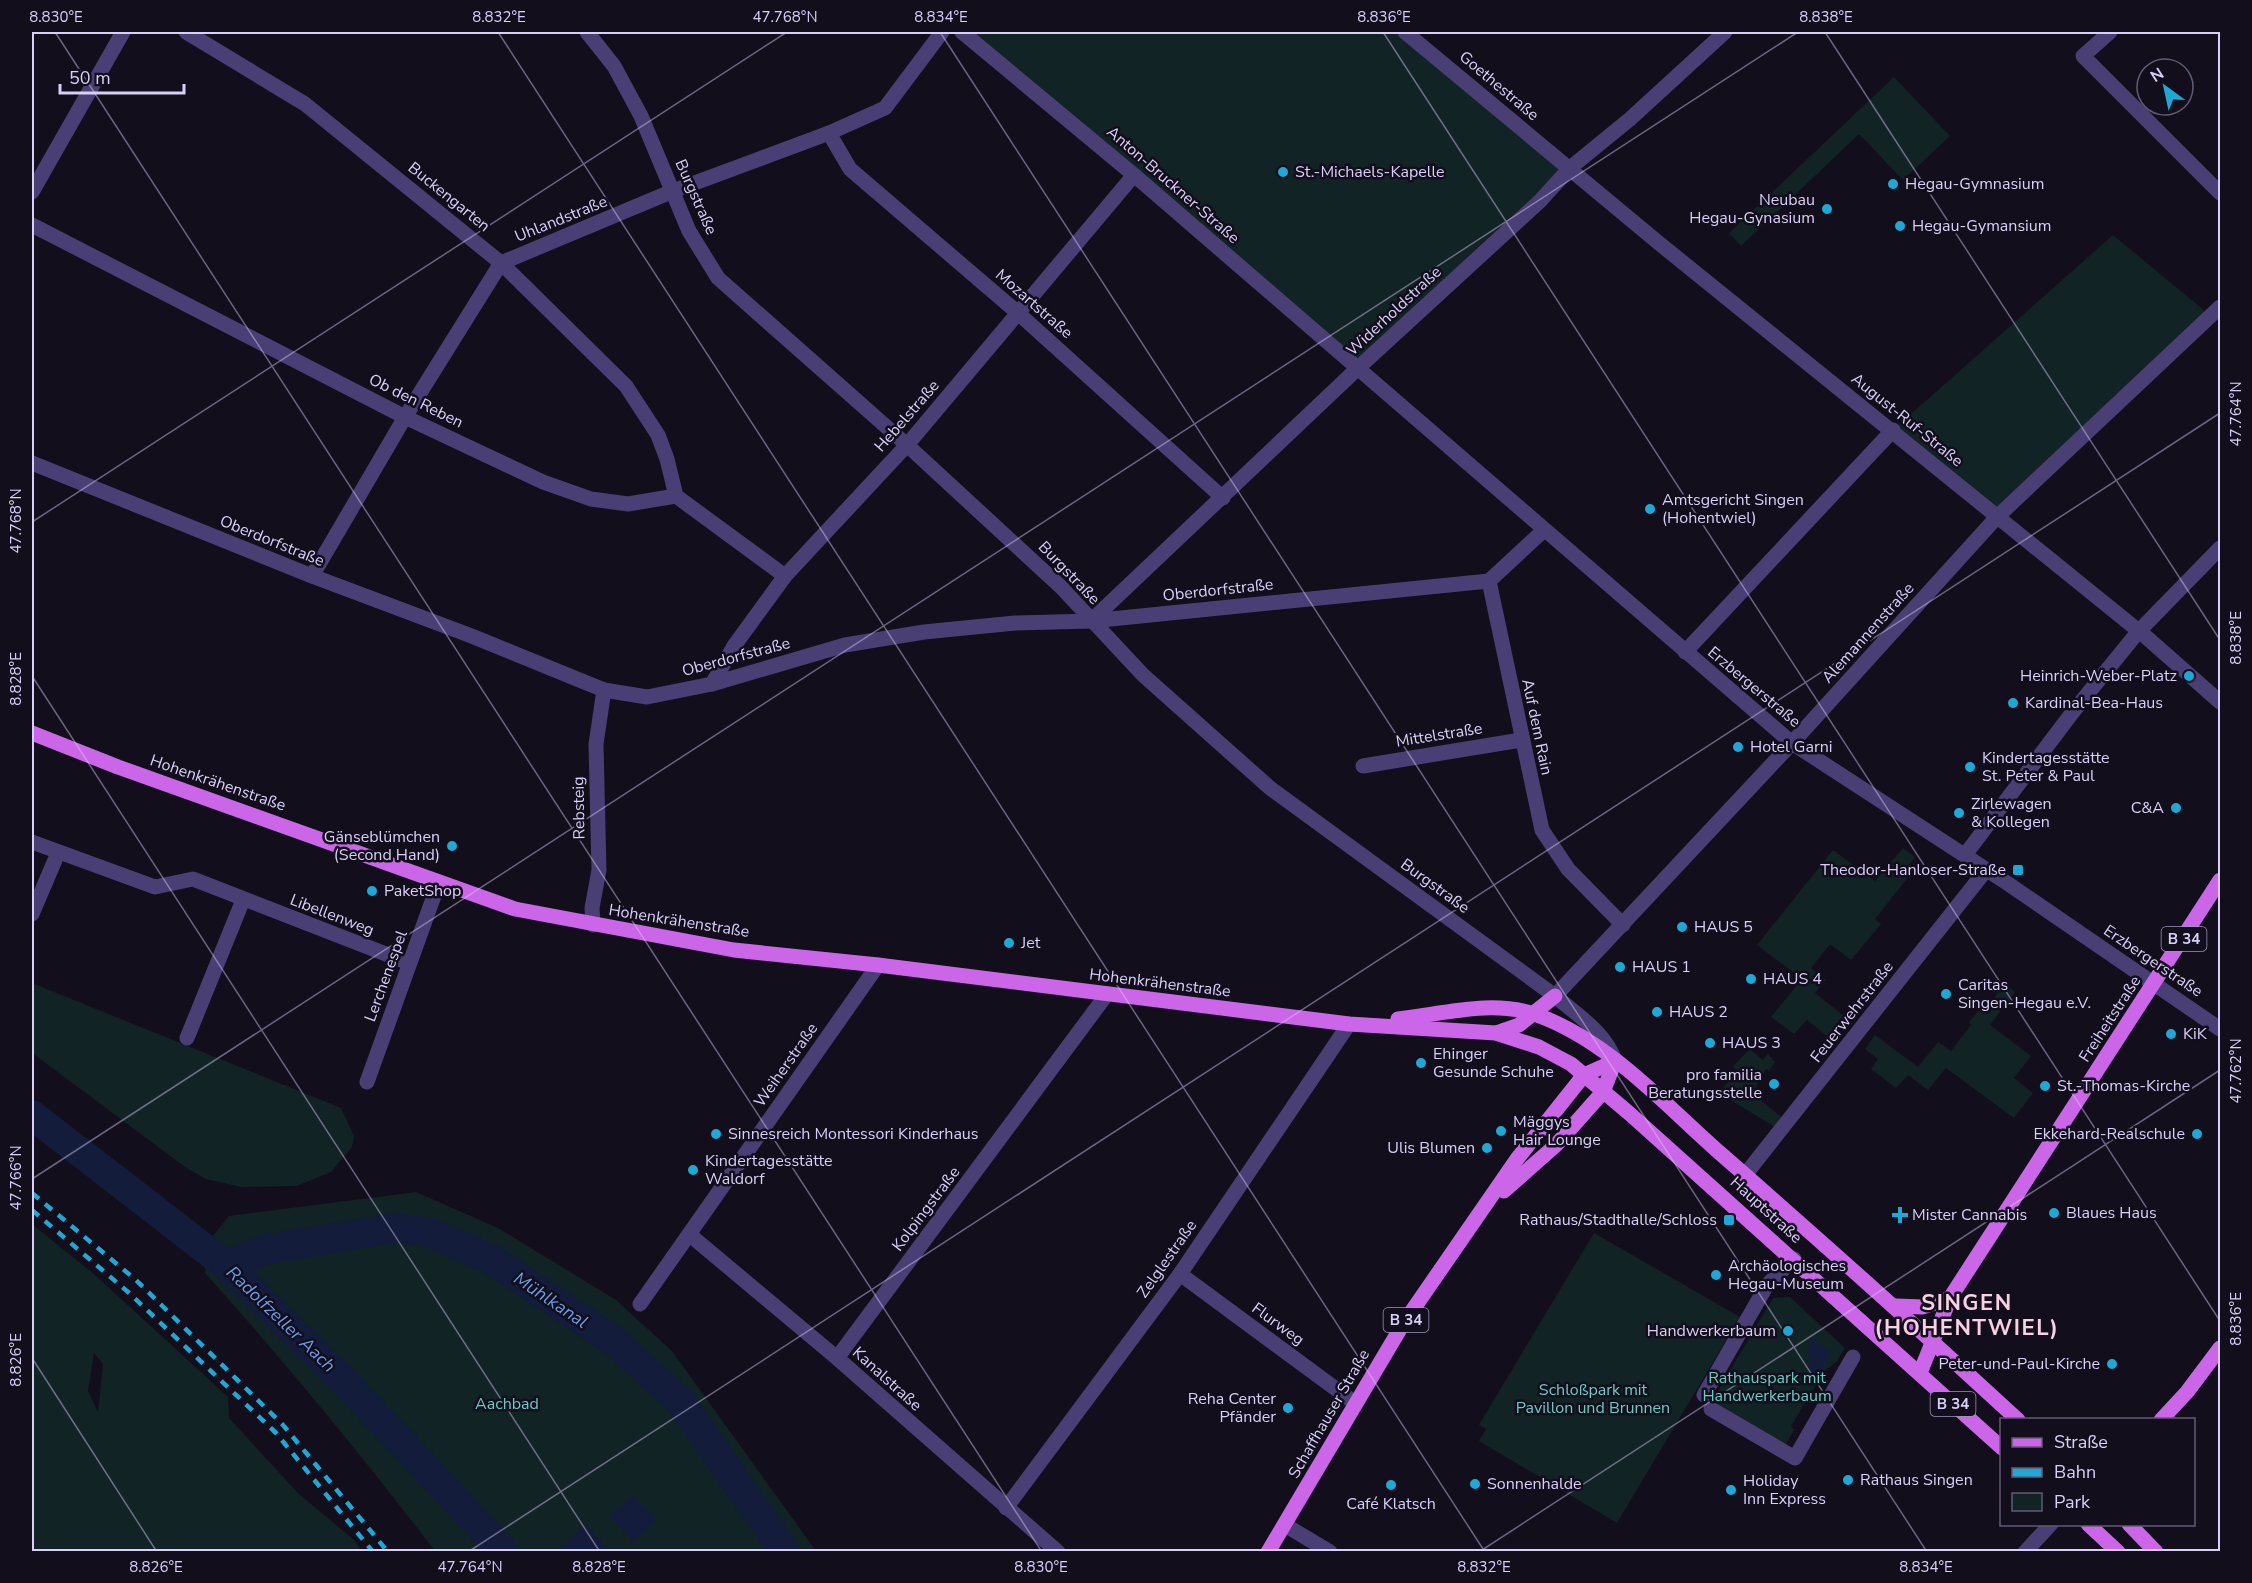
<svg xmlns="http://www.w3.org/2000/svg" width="2252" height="1583" viewBox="0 0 2252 1583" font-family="'Nunito Sans',sans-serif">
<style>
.green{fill:#122325;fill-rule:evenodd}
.water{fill:#131c3b}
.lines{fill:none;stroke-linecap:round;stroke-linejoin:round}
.river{stroke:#131c3b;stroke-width:30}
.minor{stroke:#493f74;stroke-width:15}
.major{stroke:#cb66e9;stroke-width:15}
.rail{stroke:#1ea8d5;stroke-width:4.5;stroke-dasharray:9 8;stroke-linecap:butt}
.ticks{fill:none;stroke:#dacff8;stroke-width:1.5;stroke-opacity:0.45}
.poi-dot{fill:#1ea8d5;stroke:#120e1c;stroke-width:2}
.labels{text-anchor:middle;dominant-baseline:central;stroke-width:5;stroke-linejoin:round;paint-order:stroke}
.shield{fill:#120e1c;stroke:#9e95b6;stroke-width:1.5}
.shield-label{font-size:15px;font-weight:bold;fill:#dacff8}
.street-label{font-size:16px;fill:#dacff8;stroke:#120e1c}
.poi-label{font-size:16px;fill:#dacff8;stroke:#120e1c;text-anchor:start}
.park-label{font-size:16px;fill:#67cdc2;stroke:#120e1c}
.water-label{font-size:18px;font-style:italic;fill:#6c9dea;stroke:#120e1c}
.district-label{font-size:22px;font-weight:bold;letter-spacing:1.5px;fill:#f8d1e4;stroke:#120e1c}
.neatline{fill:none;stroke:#dacff8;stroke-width:2}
.ticks-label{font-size:15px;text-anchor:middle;fill:#dacff8}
</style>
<rect width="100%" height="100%" fill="#120e1c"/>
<g class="green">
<polygon points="962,32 1405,32 1570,168 1358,368"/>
<polygon points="1894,77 1950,136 1903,180 1859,134 1741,246 1729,233"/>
<polygon points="2113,235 2211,316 1997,517 1893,430"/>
<polygon points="1903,848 1915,857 1907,867 1913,871 1875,919 1881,924 1851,960 1830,944 1811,968 1826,980 1815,993 1844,1016 1827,1036 1807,1020 1794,1034 1771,1017 1802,979 1757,945 1833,850 1875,881"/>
<polygon points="32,983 341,1108 354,1136 352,1147 331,1172 297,1186 242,1187 206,1179 185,1167 32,1053"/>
<polygon points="2006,984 2015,992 1990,1025 2031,1056 2014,1078 2033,1093 2014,1118 1946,1068 1928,1090 1908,1075 1896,1088 1871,1069 1878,1059 1865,1049 1875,1035 1918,1067 1938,1042 1951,1051 1971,1025 1969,1022 1981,1008 1988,1014 1995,1002 1992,1000"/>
<polygon points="1750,1049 1763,1060 1768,1054 1775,1062 1769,1071 1766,1069 1752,1093 1784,1119 1775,1127 1719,1093 1737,1071 1733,1066"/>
<path d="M416,1192L498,1228L616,1300L672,1351L816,1551H435C362,1456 286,1363 205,1273L208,1242L229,1216Z"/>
<path d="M32,1224L95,1275L228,1397L229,1418L299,1494L354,1540L362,1551H32ZM94,1353L103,1364L98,1412L88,1391Z"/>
<polygon points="1594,1233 1740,1317 1617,1523 1479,1441 1486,1429 1479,1425"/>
<polygon points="1790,1297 1845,1348 1837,1361 1824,1372 1791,1426 1794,1430 1785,1446 1719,1408 1716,1394 1773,1298"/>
</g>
<g class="water">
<polygon points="1813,1340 1828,1350 1830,1357 1813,1387 1805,1383 1811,1360 1807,1351"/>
<polygon points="633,1495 656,1520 633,1542 610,1516"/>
<polygon points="586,1525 610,1551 559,1551 558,1550"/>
</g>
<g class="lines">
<g class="river">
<polyline points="32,1115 226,1265 345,1382 504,1552"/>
<polyline points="226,1265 269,1249 394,1228 431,1233 489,1258 615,1342 681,1402 785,1552"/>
</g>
<g class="minor">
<polyline points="186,32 305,104 501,263 626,386 658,435 667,459 676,496"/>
<path d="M587,32L614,66L641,116L689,231L718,278L907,445L1061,587L1143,675L1270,788L1555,996C1576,1014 1606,1033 1615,1061"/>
<polyline points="962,32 1134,175 1792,743 2007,883 2220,1029"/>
<polyline points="1405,32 1660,244 2145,636 2220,702"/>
<polyline points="2110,32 2083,56 2220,193"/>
<polyline points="829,133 850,169 1018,313 1223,498"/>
<polyline points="32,192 123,32"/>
<polyline points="32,225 405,417 543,482 591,499 628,504 676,496 785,576"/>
<polyline points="32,463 312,576 469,635 604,690 647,697 712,684 845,645 924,632 1015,623 1091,621 1489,581"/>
<polyline points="1544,530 1489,581 1542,830 1568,869 1623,925"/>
<polyline points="312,576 405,417 501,263 673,191 829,133 885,108 942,32"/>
<polyline points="1091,621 1358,368 1540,201 1570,168 1630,119 1725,32"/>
<polyline points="1685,652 1893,430"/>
<polyline points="712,684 734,646 785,576 907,445 1134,175"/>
<polyline points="1363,766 1521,740"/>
<polyline points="32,842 155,887 193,879 409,963"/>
<polyline points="1965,855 2072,713 2138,632 2220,548"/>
<polyline points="32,914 58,853"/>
<polyline points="593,925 592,908 599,870 596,744 604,690"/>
<polyline points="1555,996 1792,743 1997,517 2220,307"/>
<polyline points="187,1038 243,900"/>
<polyline points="367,1082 439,882"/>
<polyline points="1745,1175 1986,870"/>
<polyline points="690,1235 837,1358 1058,1552"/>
<polyline points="1180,1274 1355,1403"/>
<polyline points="640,1304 878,965"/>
<polyline points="837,1358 1107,994"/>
<polyline points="1704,1395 1767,1285 1794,1259"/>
<polyline points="1711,1409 1795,1458 1853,1357"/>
<polyline points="1006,1508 1180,1274 1349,1024"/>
<polyline points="1285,1525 1330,1552"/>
<polyline points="2025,1552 2051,1524"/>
</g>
<g class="major">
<polyline points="32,733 118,767 515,909 734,950 878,965 1349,1024 1496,1033 1539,1047 1571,1064 1630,1114 2002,1448"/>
<path d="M1398,1019C1443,1014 1493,999 1537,1015C1609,1041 1664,1104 1721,1154C1821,1241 1920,1330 2018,1420"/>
<polyline points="1496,1033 1519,1025 1555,996"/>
<polyline points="1504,1191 1556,1145 1603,1092 1615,1061"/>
<polyline points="1896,1306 1923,1307 1950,1298"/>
<polyline points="1920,1373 1950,1298 2220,880"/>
<polyline points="2161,1420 2187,1392 2220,1348"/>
<polyline points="2088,1524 2118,1552"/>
<polyline points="2129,1524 2156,1552"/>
<polyline points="1268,1552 1403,1324 1517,1159 1584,1075 1615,1061"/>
</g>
<g class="rail">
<polyline points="32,1193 136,1280 283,1425 388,1552"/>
<polyline points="32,1210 128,1292 276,1433 373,1552"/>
</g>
</g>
<path class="ticks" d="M55,32L1042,1552M498,32L1485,1552M940,32L1927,1552M1383,32L2220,1321M1825,32L2220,640M32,522L787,32M32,676L600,1552M32,1179L1798,32M32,1358L157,1552M468,1552L2220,413M1479,1552L2220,1070"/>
<g class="poi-dot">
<circle cx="1283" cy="172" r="6"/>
<circle cx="1893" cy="184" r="6"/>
<circle cx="1827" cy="209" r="6"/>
<circle cx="1900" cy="226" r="6"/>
<circle cx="1650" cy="509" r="6"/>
<circle cx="2189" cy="676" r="6"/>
<circle cx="2013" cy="703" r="6"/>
<circle cx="1738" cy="747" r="6"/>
<circle cx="1970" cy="767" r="6"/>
<circle cx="2176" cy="808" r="6"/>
<circle cx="1959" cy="813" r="6"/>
<circle cx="452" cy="846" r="6"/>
<rect x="2012" y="864" width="12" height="12" rx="3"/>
<circle cx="372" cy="891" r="6"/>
<circle cx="1682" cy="927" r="6"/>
<circle cx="1009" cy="943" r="6"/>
<circle cx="1620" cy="967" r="6"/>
<circle cx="1751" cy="979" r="6"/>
<circle cx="1946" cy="994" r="6"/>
<circle cx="1657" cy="1012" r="6"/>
<circle cx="2171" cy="1034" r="6"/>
<circle cx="1710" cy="1043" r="6"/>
<circle cx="1421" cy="1063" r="6"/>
<circle cx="1774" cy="1084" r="6"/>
<circle cx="2045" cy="1086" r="6"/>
<circle cx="1501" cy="1131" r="6"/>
<circle cx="716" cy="1134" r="6"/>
<circle cx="2197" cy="1134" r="6"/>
<circle cx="1487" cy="1148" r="6"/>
<circle cx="693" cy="1170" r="6"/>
<circle cx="2054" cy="1213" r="6"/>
<path d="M1897 1206h6v6h6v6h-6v6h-6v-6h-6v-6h6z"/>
<rect x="1723" y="1214" width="12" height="12" rx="3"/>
<circle cx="1716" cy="1275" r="6"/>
<circle cx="1788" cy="1331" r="6"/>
<circle cx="2112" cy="1364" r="6"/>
<circle cx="1288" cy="1408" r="6"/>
<circle cx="1848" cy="1480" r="6"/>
<circle cx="1475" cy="1484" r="6"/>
<circle cx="1391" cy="1485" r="6"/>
<circle cx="1731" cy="1490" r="6"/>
</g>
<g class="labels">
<g class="shield">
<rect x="2161.5" y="927" width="45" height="24" rx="4.5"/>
<rect x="1383.5" y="1308" width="45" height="24" rx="4.5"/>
<rect x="1930.5" y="1392" width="45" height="24" rx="4.5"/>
</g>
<g class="shield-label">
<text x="2184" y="939">B 34</text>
<text x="1406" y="1320">B 34</text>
<text x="1953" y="1404">B 34</text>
</g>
<g class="street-label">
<text transform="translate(1499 86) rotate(40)">Goethestraße</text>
<text transform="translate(1173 185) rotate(41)">Anton-Bruckner-Straße</text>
<text transform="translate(449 197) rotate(39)">Buckengarten</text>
<text transform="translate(696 197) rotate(66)">Burgstraße</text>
<text transform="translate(561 219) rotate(-22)">Uhlandstraße</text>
<text transform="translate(1034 304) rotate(41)">Mozartstraße</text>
<text transform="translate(1394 311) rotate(-43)">Widerholdstraße</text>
<text transform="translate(416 401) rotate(26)">Ob den Reben</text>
<text transform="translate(907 416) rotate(-49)">Hebelstraße</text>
<text transform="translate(1907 420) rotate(39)">August-Ruf-Straße</text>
<text transform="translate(272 541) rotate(22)">Oberdorfstraße</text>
<text transform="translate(1069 573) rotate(46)">Burgstraße</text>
<text transform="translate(1218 590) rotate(-6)">Oberdorfstraße</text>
<text transform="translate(1868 633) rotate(-48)">Alemannenstraße</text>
<text transform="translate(736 657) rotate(-15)">Oberdorfstraße</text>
<text transform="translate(1754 687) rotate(40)">Erzbergerstraße</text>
<text transform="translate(1537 727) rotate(78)">Auf dem Rain</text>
<text transform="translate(1439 735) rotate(-9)">Mittelstraße</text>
<text transform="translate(218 783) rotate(19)">Hohenkrähenstraße</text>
<text transform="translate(579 808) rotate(-91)">Rebsteig</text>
<text transform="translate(1435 886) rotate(36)">Burgstraße</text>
<text transform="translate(332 915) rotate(21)">Libellenweg</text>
<text transform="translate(679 921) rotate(9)">Hohenkrähenstraße</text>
<text transform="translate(2153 961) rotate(34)">Erzbergerstraße</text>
<text transform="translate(386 976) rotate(-70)">Lerchenespel</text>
<text transform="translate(1160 983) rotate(7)">Hohenkrähenstraße</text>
<text transform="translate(1852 1012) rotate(-52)">Feuerwehrstraße</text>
<text transform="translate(2110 1019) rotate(-57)">Freiheitstraße</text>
<text transform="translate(786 1065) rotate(-55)">Weiherstraße</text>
<text transform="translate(926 1209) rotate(-53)">Kolpingstraße</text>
<text transform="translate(1766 1210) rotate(42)">Hauptstraße</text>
<text transform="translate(1167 1259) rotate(-55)">Zelglestraße</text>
<text transform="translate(1278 1324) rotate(36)">Flurweg</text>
<text transform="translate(887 1379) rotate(42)">Kanalstraße</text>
<text transform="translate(1329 1414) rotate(-60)">Schaffhauser Straße</text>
</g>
<g class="poi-label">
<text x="1295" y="172">St.-Michaels-Kapelle</text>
<text x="1905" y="184">Hegau-Gymnasium</text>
<text x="1815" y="200" text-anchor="end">Neubau<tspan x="1815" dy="18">Hegau-Gynasium</tspan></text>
<text x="1912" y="226">Hegau-Gymansium</text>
<text x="1662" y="500">Amtsgericht Singen<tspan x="1662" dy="18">(Hohentwiel)</tspan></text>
<text x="2177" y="676" text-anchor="end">Heinrich-Weber-Platz</text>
<text x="2025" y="703">Kardinal-Bea-Haus</text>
<text x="1750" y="747">Hotel Garni</text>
<text x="1982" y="758">Kindertagesstätte<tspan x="1982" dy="18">St. Peter &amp; Paul</tspan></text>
<text x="1971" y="804">Zirlewagen<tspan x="1971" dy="18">&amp; Kollegen</tspan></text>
<text x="2164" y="808" text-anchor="end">C&amp;A</text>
<text x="440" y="837" text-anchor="end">Gänseblümchen<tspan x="440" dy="18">(Second Hand)</tspan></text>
<text x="2006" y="870" text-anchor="end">Theodor-Hanloser-Straße</text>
<text x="384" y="891">PaketShop</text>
<text x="1694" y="927">HAUS 5</text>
<text x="1021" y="943">Jet</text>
<text x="1632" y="967">HAUS 1</text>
<text x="1763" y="979">HAUS 4</text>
<text x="1958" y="985">Caritas<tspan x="1958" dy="18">Singen-Hegau e.V.</tspan></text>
<text x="1669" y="1012">HAUS 2</text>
<text x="2183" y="1034">KiK</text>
<text x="1722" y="1043">HAUS 3</text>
<text x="1433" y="1054">Ehinger<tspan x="1433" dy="18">Gesunde Schuhe</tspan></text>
<text x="1762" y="1075" text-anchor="end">pro familia<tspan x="1762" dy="18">Beratungsstelle</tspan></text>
<text x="2057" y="1086">St.-Thomas-Kirche</text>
<text x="1513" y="1122">Mäggys<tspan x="1513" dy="18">Hair Lounge</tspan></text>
<text x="728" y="1134">Sinnesreich Montessori Kinderhaus</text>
<text x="2185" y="1134" text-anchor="end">Ekkehard-Realschule</text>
<text x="1475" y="1148" text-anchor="end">Ulis Blumen</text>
<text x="705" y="1161">Kindertagesstätte<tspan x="705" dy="18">Waldorf</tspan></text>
<text x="2066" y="1213">Blaues Haus</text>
<text x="1912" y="1215">Mister Cannabis</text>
<text x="1717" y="1220" text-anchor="end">Rathaus/Stadthalle/Schloss</text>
<text x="1728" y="1266">Archäologisches<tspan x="1728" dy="18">Hegau-Museum</tspan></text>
<text x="1776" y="1331" text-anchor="end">Handwerkerbaum</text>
<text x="2100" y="1364" text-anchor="end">Peter-und-Paul-Kirche</text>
<text x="1276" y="1399" text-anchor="end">Reha Center<tspan x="1276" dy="18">Pfänder</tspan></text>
<text x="1860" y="1480">Rathaus Singen</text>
<text x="1743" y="1481">Holiday<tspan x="1743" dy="18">Inn Express</tspan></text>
<text x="1487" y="1484">Sonnenhalde</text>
<text x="1391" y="1504" text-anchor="middle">Café Klatsch</text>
</g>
<g class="park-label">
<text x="1767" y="1378">Rathauspark mit<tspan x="1767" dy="18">Handwerkerbaum</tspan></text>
<text x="1593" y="1390">Schloßpark mit<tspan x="1593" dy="18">Pavillon und Brunnen</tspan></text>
<text x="507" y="1404">Aachbad</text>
</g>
<g class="water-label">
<text transform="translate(551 1300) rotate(34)">Mühlkanal</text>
<text transform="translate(281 1319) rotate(44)">Radolfzeller Aach</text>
</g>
<g class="district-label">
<text x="1967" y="1303">SINGEN<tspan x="1967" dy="25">(HOHENTWIEL)</tspan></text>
</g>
</g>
<rect width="2252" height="1583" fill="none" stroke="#120e1c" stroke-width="66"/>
<rect x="2000" y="1418" width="195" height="108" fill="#120e1c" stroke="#625b74" stroke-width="1.5"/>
<rect x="2012" y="1438" width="30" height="9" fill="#cb66e9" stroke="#625b74" stroke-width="1.5"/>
<text x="2054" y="1448" font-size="18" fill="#dacff8">Straße</text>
<rect x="2012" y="1468" width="30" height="9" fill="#1ea8d5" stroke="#625b74" stroke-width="1.5"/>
<text x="2054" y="1478" font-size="18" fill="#dacff8">Bahn</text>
<rect x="2012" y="1493" width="30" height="18" fill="#122325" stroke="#625b74" stroke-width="1.5"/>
<text x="2054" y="1508" font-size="18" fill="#dacff8">Park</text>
<g transform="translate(2165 87) rotate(327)"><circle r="28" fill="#120e1c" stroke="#625b74" stroke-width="1.5"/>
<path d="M0-4.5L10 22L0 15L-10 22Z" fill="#1ea8d5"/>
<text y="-9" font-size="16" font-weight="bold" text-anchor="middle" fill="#dacff8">N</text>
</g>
<path d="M60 84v9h124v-9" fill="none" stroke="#dacff8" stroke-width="3"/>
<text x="69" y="84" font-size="18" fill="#dacff8" stroke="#120e1c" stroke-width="4.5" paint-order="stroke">50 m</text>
<rect x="33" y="33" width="2186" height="1517" class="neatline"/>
<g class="ticks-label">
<text x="56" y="22">8.830°E</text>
<text x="499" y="22">8.832°E</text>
<text x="785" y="22">47.768°N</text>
<text x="941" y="22">8.834°E</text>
<text x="1384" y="22">8.836°E</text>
<text x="1826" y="22">8.838°E</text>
<text transform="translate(2236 414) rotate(-90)" y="5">47.764°N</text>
<text transform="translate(16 521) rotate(-90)" y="5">47.768°N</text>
<text transform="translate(2236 638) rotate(-90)" y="5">8.838°E</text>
<text transform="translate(16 679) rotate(-90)" y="5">8.828°E</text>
<text transform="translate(2236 1071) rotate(-90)" y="5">47.762°N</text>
<text transform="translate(16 1178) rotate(-90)" y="5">47.766°N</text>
<text transform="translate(2236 1319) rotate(-90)" y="5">8.836°E</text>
<text transform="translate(16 1360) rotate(-90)" y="5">8.826°E</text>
<text x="156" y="1572">8.826°E</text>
<text x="470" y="1572">47.764°N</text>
<text x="599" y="1572">8.828°E</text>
<text x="1041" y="1572">8.830°E</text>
<text x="1484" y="1572">8.832°E</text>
<text x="1926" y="1572">8.834°E</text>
</g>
</svg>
